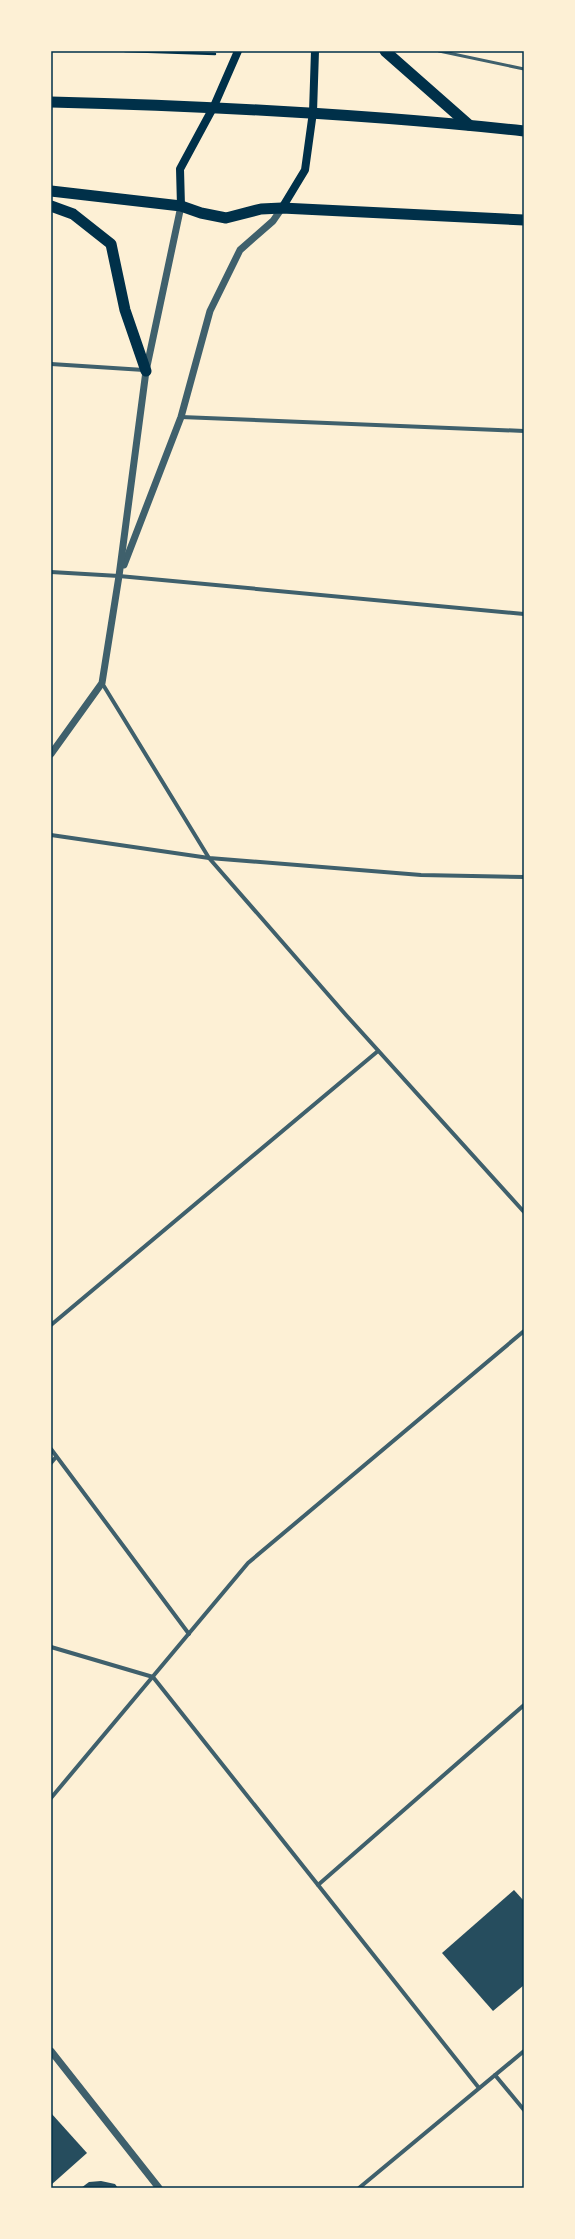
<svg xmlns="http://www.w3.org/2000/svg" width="575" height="2239" viewBox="0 0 575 2239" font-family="'Fira Sans',sans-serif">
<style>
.building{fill:#264d5e}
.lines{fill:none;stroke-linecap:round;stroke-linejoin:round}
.path{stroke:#003049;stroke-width:2.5}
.service{stroke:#3f606c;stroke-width:3}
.minor{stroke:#3f606c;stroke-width:4}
.tertiary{stroke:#3f606c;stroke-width:7}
.secondary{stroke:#003049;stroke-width:8}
.trunk{stroke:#003049;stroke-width:11}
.neatline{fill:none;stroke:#003049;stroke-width:1.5}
</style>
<rect width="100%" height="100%" fill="#fdf0d5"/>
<g class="building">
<polygon points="514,1890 524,1901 524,1985 493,2011 442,1953"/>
<polygon points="51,2113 87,2153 51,2185"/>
<polygon points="101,2181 115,2184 118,2188 81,2188 89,2182"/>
</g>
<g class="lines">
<polyline class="path" points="125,51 215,54"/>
<polyline class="service" points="439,51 524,69"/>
<g class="minor">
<polyline points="51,364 144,370"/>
<polyline points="181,417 524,431"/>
<polyline points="51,572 119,576 524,614"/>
<polyline points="102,683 209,858 346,1015 524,1212"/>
<polyline points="51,835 209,858 421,875 524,877"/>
<polyline points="51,1325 378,1051"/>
<polyline points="51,1449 189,1634"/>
<polyline points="51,1463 56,1457"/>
<polyline points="51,1647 153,1677 479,2088"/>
<polyline points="51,1798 248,1563 524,1331"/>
<polyline points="318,1885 524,1705"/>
<polyline points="495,2075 524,2110"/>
<polyline points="359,2188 524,2051"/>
</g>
<g class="tertiary">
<polyline points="124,565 181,417 210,311 240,250 273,221 282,208"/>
<polyline points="51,754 102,683 119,576 146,371 181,206"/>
<polyline points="51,2051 159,2188"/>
</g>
<g class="secondary">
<polyline points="181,206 180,169 214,106 238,51"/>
<polyline points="282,208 305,170 313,112 315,51"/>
</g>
<g class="trunk">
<polyline points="385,51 469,125"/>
<path d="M51,102C210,106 365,114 524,131"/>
<polyline points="51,191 181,206 201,213 226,218 261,209 282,208 524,220"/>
<polyline points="51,206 73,214 111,244 125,310 146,371"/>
</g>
</g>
<rect width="575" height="2239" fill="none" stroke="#fdf0d5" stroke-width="104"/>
<rect x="52" y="52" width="471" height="2135" class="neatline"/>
</svg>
